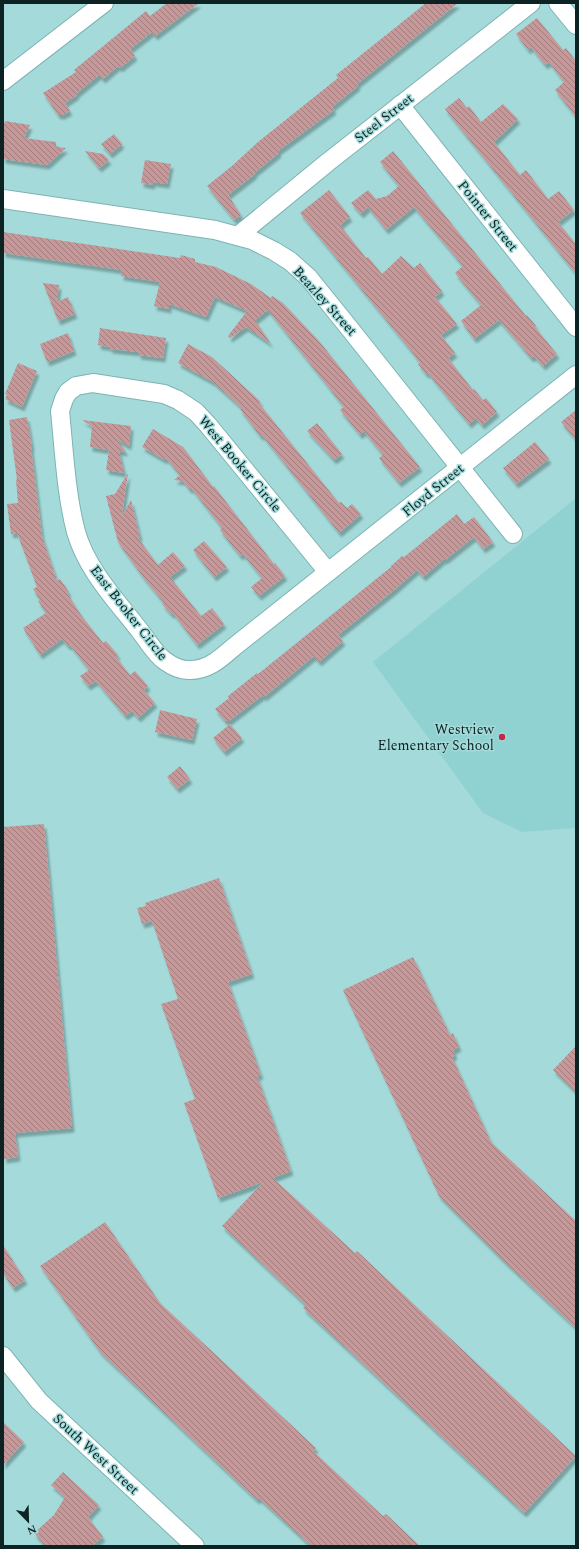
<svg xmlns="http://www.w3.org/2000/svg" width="579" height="1549" viewBox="0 0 579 1549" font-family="Spectral,serif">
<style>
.built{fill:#90d1d1}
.building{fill:url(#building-back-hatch);filter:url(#shadow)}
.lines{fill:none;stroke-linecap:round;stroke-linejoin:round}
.minor-casing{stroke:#7db3b3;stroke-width:20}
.minor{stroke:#fff;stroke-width:18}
.poi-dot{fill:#bc2b47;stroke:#a4dbda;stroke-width:1.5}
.labels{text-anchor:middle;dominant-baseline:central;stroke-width:3;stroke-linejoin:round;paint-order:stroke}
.street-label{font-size:14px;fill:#0d2323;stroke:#a4dbda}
.poi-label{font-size:14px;fill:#0d2323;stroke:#a4dbda;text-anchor:end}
</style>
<defs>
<pattern id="building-back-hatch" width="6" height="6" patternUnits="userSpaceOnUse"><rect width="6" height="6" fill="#c7989a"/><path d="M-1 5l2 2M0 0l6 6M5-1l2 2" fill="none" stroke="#a07c7d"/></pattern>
<filter id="shadow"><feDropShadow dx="2.5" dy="4.5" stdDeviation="1" flood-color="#0004"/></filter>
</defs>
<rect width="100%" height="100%" fill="#a4dbda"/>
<polygon class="built" points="576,498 576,828 522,832 483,813 373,662"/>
<g class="building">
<polygon points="167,3 199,3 155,36 152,32 130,49 135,56 120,68 118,66 103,79 99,75 76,94 77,95 65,103 70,111 62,115 58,115 43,93 76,72 74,70 146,11 150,16"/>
<polygon points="426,3 458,3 357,84 358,86 332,107 334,110 278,151 279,153 254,173 255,174 228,195 241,215 234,220 207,186 233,165 258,142 338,78 336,75"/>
<polygon points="537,18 563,50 566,48 576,61 576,117 555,90 564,82 549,62 545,65 531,47 528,50 516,34"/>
<polygon points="459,98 467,108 469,106 481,122 503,104 518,119 494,142 520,175 526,170 548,199 559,191 574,210 558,222 576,244 576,274 445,109"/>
<polygon points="5,121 30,125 24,138 56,142 56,147 66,148 47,165 3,159 3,126"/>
<polygon points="114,134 122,144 110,154 101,144"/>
<polygon points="85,151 103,154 109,160 99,168"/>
<polygon points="393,151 526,316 527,315 536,326 535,327 557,354 543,366 534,356 531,358 499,320 474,339 461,321 481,305 455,273 463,266 414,207 386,230 368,207 361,214 351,203 368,190 376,199 387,196 399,186 380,162"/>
<polygon points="145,160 171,164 167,184 153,182 152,185 141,183"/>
<polygon points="329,190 350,217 340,225 366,258 368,257 382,274 401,256 414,268 420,263 442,291 435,297 457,324 441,335 455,353 448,358 473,390 474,389 483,400 486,398 497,412 482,425 476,418 469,424 428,373 426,374 418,364 420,363 412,352 300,213"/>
<polygon points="3,232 180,258 181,255 195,259 195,262 216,267 251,284 271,298 272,296 283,303 319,341 420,467 399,483 379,458 383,455 364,431 360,435 340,410 344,407 268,310 255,320 271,344 246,327 230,338 228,336 247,311 215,297 206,317 169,304 169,309 154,306 160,282 121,276 122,270 3,253"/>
<polygon points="43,283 59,285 57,302 68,297 75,314 58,321"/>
<polygon points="100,328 166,338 163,358 138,355 139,352 110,349 110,347 98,345"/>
<polygon points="68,333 74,351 47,362 40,344"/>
<polygon points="188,344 212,357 261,402 259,403 339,503 341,502 347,508 352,504 361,514 339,533 262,435 260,436 240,409 242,408 213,382 178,363"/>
<polygon points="18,363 37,371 22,407 5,399 7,395 5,394"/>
<polygon points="576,410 576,440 561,422"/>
<polygon points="27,417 32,447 31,447 42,536 57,581 60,579 69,592 67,593 81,615 103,643 106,641 118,655 116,657 130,675 135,671 148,686 144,690 155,703 138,718 132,711 125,716 96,681 88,686 80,676 89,670 70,645 68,646 62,639 40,655 23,628 46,613 38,601 40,600 33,589 37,587 17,533 11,534 7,504 18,503 16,480 17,480 9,420"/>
<polygon points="82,420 131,426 129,446 117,439 126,452 119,451 124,473 106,470 109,450 90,447 92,426"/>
<polygon points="317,423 342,454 334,460 307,431"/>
<polygon points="153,429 183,447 213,487 214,486 274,564 275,563 285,576 259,596 251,587 262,578 243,554 240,556 220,530 222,528 192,489 189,489 183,481 174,480 180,475 166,458 165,460 142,447"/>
<polygon points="535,442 549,459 516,484 503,468"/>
<polygon points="128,473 122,516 131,500 140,537 138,538 158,565 173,552 185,566 170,577 201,616 212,608 224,624 197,645 173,613 171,614 162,604 164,603 143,577 118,542 106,496 115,494"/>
<polygon points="457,514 464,524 474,517 493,542 483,549 474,537 445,560 444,559 423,577 417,570 393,591 338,635 343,641 319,662 314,656 264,697 263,695 229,721 225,721 215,709 229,698 228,696 257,673 258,674 391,567 391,566 402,556 404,557"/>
<polygon points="204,541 227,567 214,577 193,550"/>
<polygon points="160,710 197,719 192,740 155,732"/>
<polygon points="230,724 242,738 224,752 213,738"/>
<polygon points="180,766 190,779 177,789 167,777"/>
<polygon points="44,824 72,1128 15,1133 18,1157 4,1159 3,1148 3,827"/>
<polygon points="219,878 252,974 228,982 261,1075 257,1076 291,1171 273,1178 355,1253 357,1251 576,1456 524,1513 303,1308 306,1305 222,1226 263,1182 218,1198 184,1103 195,1099 161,1004 178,999 152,921 142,924 137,908 146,906 145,903"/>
<polygon points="413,957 450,1035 453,1033 459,1047 453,1050 455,1055 452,1057 491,1142 576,1221 576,1328 506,1263 439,1196 343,990"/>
<polygon points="576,1046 576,1092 553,1070"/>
<polygon points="105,1222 160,1303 316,1448 313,1451 383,1516 386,1514 420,1546 311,1546 259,1498 257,1500 100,1352 40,1266"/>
<polygon points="3,1245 25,1280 13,1288 3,1273"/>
<polygon points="3,1422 24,1442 3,1465"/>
<polygon points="63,1472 99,1505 88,1517 103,1537 92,1546 45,1546 34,1533 54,1515 65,1497 51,1485"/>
</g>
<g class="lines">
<defs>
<g id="minor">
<polyline points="558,3 576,25"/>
<polyline points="3,81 104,3"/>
<polyline points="400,105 576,327"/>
<polyline points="3,199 215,230 252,240 274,251 290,261 308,277 350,329 513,534"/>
<polyline points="239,235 328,162 531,3"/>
<path d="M328,572L208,425L196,412L178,400L164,394L93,383L76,386L68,392L64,399L60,411C64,450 66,494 76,532C87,570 116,600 140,631C148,641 155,654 165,661C172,666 180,670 188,670C208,671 221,658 235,646L576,375"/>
<polyline points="3,1356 39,1401 195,1546"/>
</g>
</defs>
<use href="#minor" class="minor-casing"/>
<use href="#minor" class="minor"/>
</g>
<circle class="poi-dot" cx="502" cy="737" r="4"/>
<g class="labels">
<g class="street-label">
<text transform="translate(384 118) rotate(-38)">Steel Street</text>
<text transform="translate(488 216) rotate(51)">Pointer Street</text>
<text transform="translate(325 301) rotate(48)">Beazley Street</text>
<text transform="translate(240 464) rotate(50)">West Booker Circle</text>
<text transform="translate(433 490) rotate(-39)">Floyd Street</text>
<text transform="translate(129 613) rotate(52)">East Booker Circle</text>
<text transform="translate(96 1454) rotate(43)">South West Street</text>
</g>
<g class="poi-label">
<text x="494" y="729">Westview<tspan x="494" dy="16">Elementary School</tspan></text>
</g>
</g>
<rect width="579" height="1549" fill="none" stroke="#0d2323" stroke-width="8"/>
<g transform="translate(28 1521) rotate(157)" stroke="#a4dbda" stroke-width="3" paint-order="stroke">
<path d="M0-3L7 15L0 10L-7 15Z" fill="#0d2323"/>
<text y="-6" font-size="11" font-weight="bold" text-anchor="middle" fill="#0d2323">N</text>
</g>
</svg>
